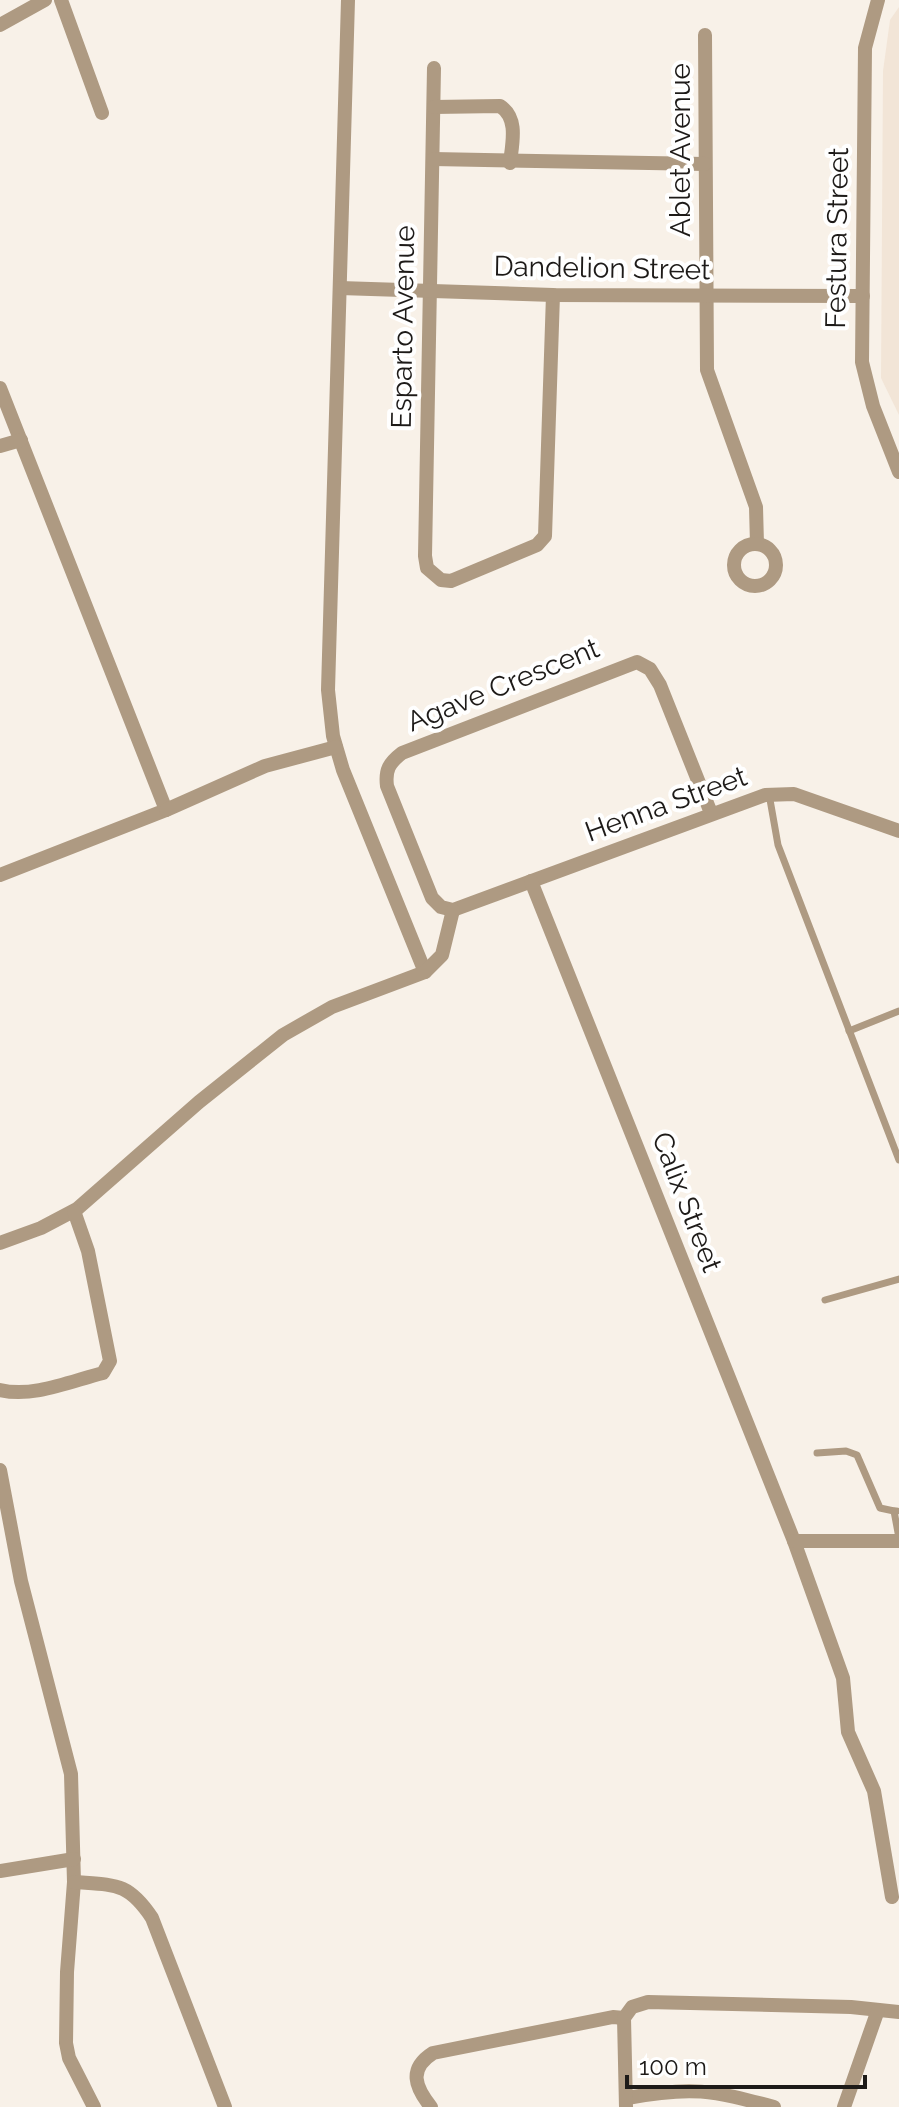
<svg xmlns="http://www.w3.org/2000/svg" width="899" height="2107" viewBox="0 0 899 2107" font-family="Raleway,sans-serif">
<style>
.built{fill:#f2e5d7}
.lines{fill:none;stroke-linecap:round;stroke-linejoin:round}
.lane{stroke:#ae9a82;stroke-width:7}
.street{stroke:#ae9a82;stroke-width:14}
.labels{text-anchor:middle;dominant-baseline:central;stroke-width:8;stroke-linejoin:round;paint-order:stroke}
.street-label{font-size:28px;fill:#1d1a18;stroke:#fff}
</style>
<rect width="100%" height="100%" fill="#f8f1e8"/>
<polygon class="built" points="899,7 899,415 881,378 883,71 890,20"/>
<g class="lines">
<g class="lane">
<polyline points="769,794 778,845 899,1160"/>
<polyline points="849,1031 899,1011"/>
<polyline points="825,1300 899,1279"/>
<polyline points="817,1453 846,1451 857,1455 880,1508 894,1511"/>
<polyline points="897,1511 894,1511 899,1538"/>
</g>
<g class="street">
<polyline points="61,0 102,113"/>
<polyline points="348,0 328,690 333,736 343,770 425,972"/>
<polyline points="878,0 865,48 862,362 873,406 899,472"/>
<polyline points="0,25 45,0"/>
<polyline points="705,35 707,370 756,507 757,544"/>
<polyline points="434,68 425,556 427,568 441,580 451,581 537,545 545,536 553,295"/>
<path d="M434,107L500,106C519,118 512,144 510,163"/>
<polyline points="433,159 705,164"/>
<polyline points="340,288 553,295 863,296"/>
<polyline points="0,388 166,810 0,875"/>
<polyline points="0,446 21,440"/>
<circle cx="755" cy="565" r="21"/>
<polyline points="166,810 265,766 336,747"/>
<path d="M711,813L660,685L650,669L637,662L402,753C389,763 385,770 387,786L432,898L441,907L453,910L765,795L794,794L899,831"/>
<polyline points="531,881 794,1541 843,1678 848,1732 874,1791 892,1897"/>
<polyline points="0,1243 41,1228 77,1209 199,1102 283,1035 332,1007 425,972 442,955 453,910"/>
<path d="M0,1390C33,1398 71,1381 103,1373L110,1361L88,1251L74,1211"/>
<polyline points="0,1470 21,1581 71,1774 74,1882 67,1972 66,2043 69,2058 94,2107"/>
<polyline points="794,1541 899,1541"/>
<polyline points="0,1871 74,1859"/>
<path d="M74,1882C115,1885 128,1882 152,1918L225,2107"/>
<path d="M627,2098C692,2086 711,2090 774,2107"/>
<path d="M431,2107C415,2087 408,2069 433,2053L613,2017L624,2018"/>
<polyline points="626,2107 624,2018 632,2007 648,2002 851,2007 899,2012"/>
<polyline points="844,2107 878,2010"/>
</g>
</g>
<g class="labels">
<g class="street-label">
<text transform="translate(680 150) rotate(-90)">Ablet Avenue</text>
<text transform="translate(837 238) rotate(-89)">Festura Street</text>
<text transform="translate(602 268) rotate(1)">Dandelion Street</text>
<text transform="translate(403 327) rotate(-89)">Esparto Avenue</text>
<text transform="translate(503 685) rotate(-22)">Agave Crescent</text>
<text transform="translate(666 804) rotate(-20)">Henna Street</text>
<text transform="translate(687 1202) rotate(69)">Calix Street</text>
</g>
</g>
<path d="M627 2075v12h238v-12" fill="none" stroke="#1d1a18" stroke-width="4"/>
<text x="639" y="2075" font-size="24" fill="#1d1a18" stroke="#ffffff" stroke-width="6" paint-order="stroke">100 m</text>
</svg>
